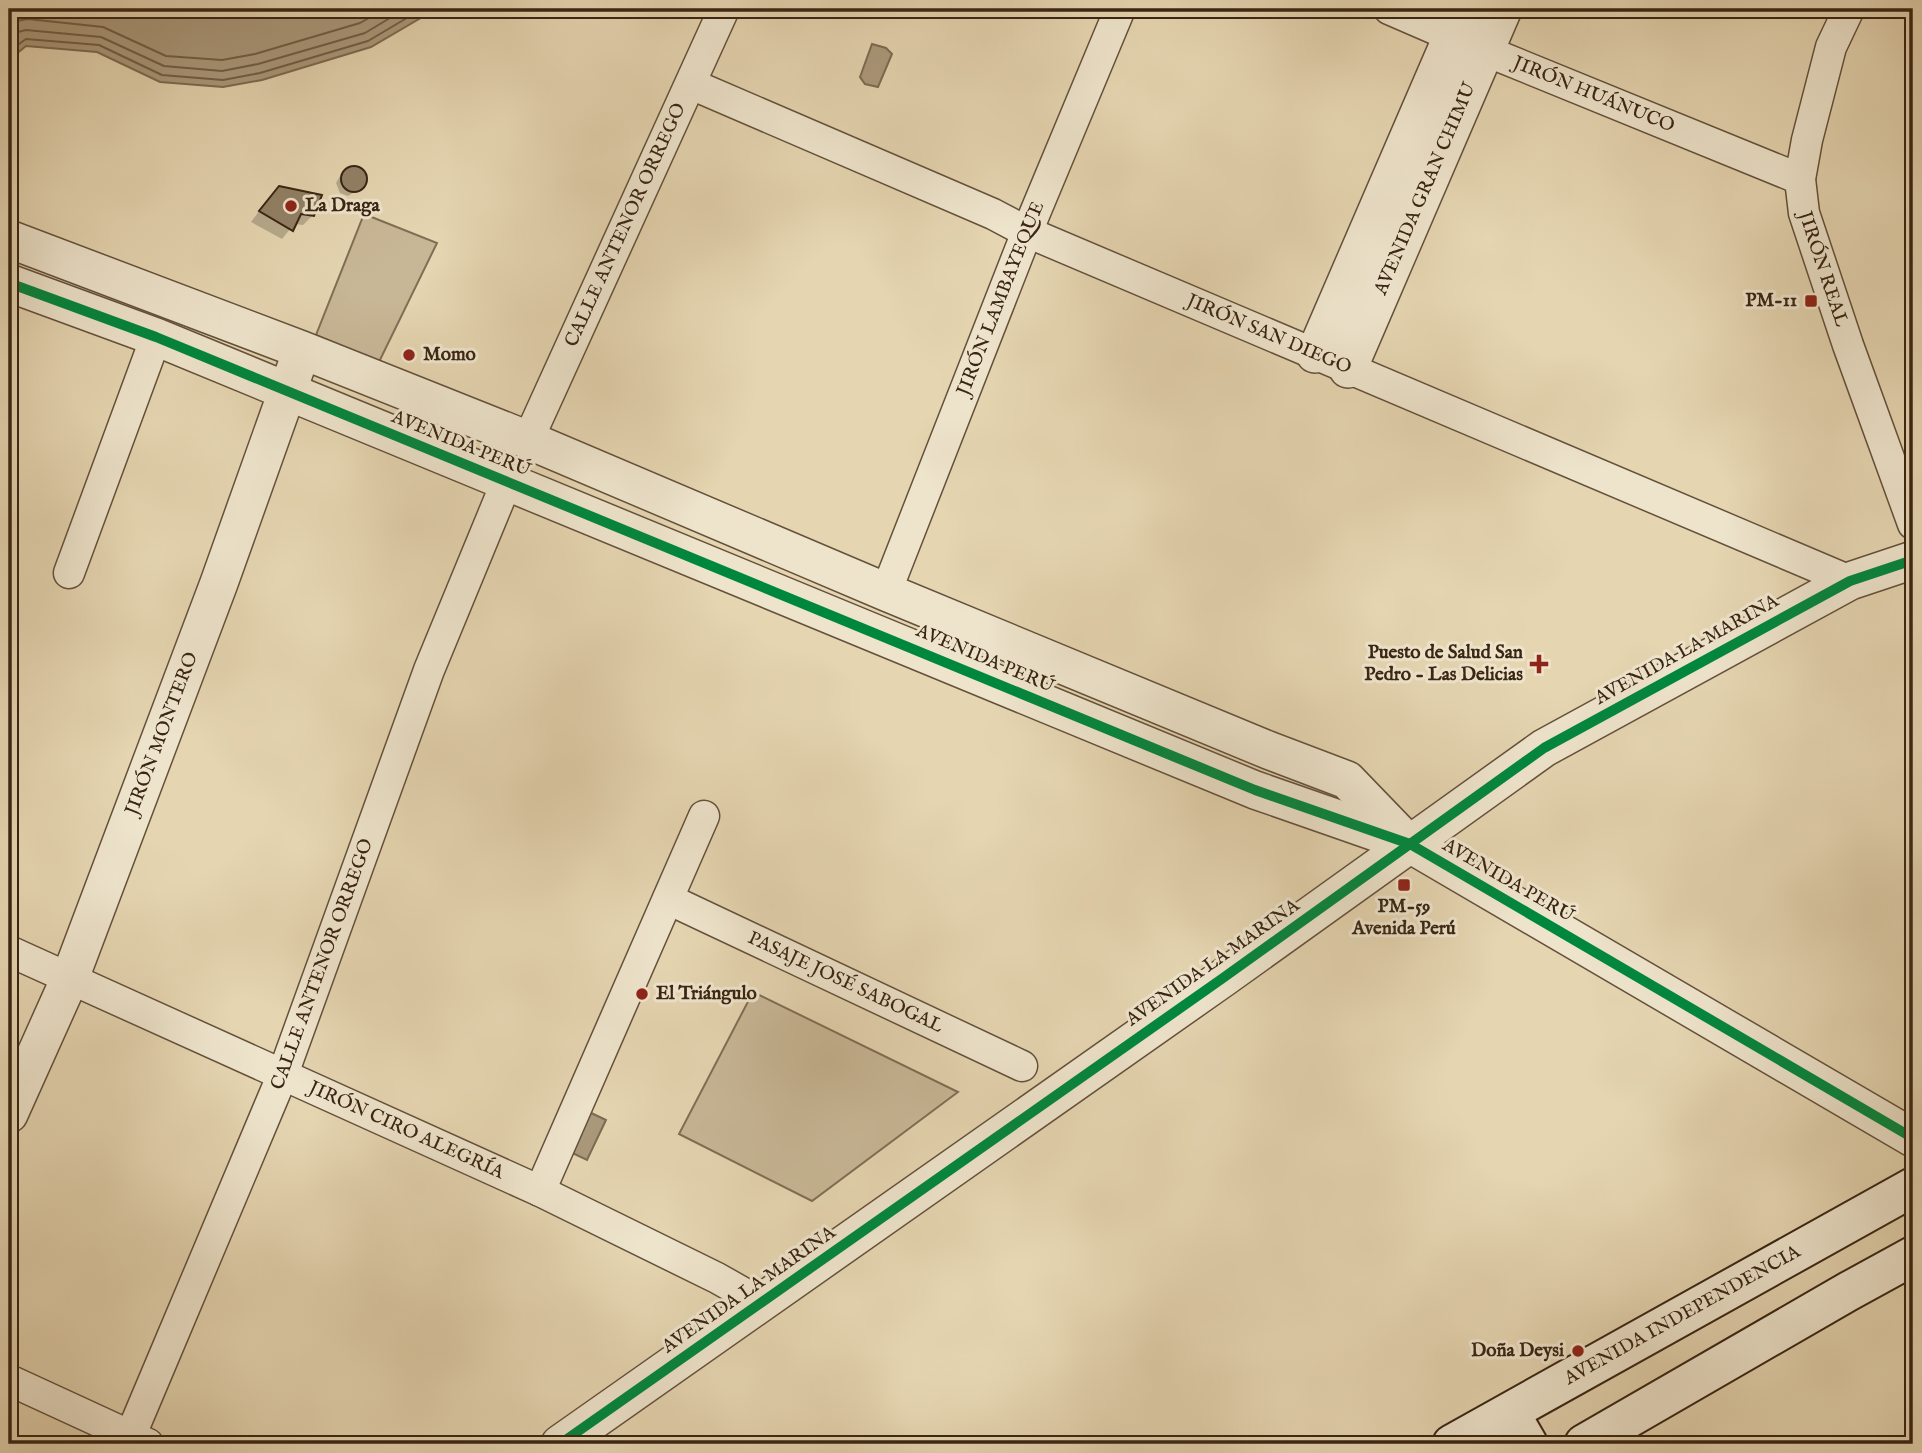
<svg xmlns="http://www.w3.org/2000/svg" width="1922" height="1453" viewBox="0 0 1922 1453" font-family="'IM FELL English',serif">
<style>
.green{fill:#c8b796;stroke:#806e55;stroke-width:2}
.water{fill:#ab997c;stroke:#7d6b52;stroke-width:2}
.shadow{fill:#0003}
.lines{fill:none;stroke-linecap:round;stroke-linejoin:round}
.shore{stroke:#725f48;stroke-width:2}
.building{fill:#928166;stroke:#392514;stroke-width:2}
.minor-casing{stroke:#64513b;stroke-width:33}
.tertiary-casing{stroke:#64513b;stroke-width:40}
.secondary-casing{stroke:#392514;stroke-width:42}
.minor{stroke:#eee4cc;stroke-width:30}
.tertiary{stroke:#eee4cc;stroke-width:37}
.secondary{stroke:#eee4cc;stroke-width:38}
.cycleway-casing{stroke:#eee4cc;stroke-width:15}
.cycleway{stroke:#00873e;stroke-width:10}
.poi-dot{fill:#8f2418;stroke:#eee4cc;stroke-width:2.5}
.labels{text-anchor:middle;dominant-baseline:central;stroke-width:6;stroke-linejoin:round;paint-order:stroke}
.street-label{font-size:19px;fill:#392514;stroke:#eee4cc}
.poi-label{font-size:19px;font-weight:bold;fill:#392514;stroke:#eee4cc;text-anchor:start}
</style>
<rect width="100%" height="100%" fill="#e5d5b1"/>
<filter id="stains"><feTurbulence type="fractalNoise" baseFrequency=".00286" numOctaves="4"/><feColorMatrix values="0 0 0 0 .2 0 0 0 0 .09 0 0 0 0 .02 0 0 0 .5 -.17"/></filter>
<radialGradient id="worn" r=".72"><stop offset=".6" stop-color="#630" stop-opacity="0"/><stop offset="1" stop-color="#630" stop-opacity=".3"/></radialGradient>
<g class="green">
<polygon points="364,214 437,243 379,362 316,335"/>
<polygon points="753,992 958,1092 812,1201 679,1134"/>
</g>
<g class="water">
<polygon points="9,9 436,9 371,47 262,80 223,87 160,82 97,52 26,46 9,60"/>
<polygon points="872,44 886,48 892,54 878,87 865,84 860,77"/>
<polygon points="585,1110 606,1120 587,1160 566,1150"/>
</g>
<g class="shadow">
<polygon points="355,167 362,171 365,178 364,186 348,196 340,193 336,183 340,176 345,171"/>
<polygon points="269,198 313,215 303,225 294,224 282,239 251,222"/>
</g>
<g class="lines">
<g class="shore">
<polyline points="9,26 17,21 28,19 103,27 166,56 222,60 255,54 360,23 385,9"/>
<polyline points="9,40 18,32 26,30 101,37 164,66 222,71 258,64 365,33 405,9"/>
<polyline points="9,51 26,39 99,45 162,75 223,80 260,73 368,41 422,9"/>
</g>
</g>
<g class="building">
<circle cx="354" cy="179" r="13"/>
<polygon points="279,186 322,195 314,216 301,214 293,231 259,211"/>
</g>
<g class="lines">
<defs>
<g id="minor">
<path id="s1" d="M1389,9L1486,51L1800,179"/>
<path id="s2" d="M1849,9L1831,47L1807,140L1800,179L1804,213L1848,345L1913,524"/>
<path id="s3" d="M691,84L993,214L1027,232L1850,581"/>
<path id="s4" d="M528,440L724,9"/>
<polyline points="69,573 156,337"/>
<path id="s5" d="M886,592L1027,232L1120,9"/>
<path id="s6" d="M668,899L1022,1066"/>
<path id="s7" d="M9,951L540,1191L717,1278L761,1303"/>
<polyline points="540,1191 704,816"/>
<polyline points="9,1380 148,1444"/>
<path id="s8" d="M127,1444L283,1074L429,670L507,481"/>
</g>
<g id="tertiary">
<polyline points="9,239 302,350 528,440 886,592 1268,750 1347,780 1404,839"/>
<polyline points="9,283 156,337 1255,790 1410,844 1913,1138"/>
<polyline points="1315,354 1464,9"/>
<path id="s9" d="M1348,369L1503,9"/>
<path id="s10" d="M9,1114L70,978L219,583L296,367"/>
<polyline points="560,1444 1223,978 1544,748 1850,581 1913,560"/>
</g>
<g id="secondary">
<polyline points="1510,1413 1528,1444"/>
<path id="s11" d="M1452,1444L1913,1187"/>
<polyline points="1584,1444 1849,1291 1913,1256"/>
</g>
</defs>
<use href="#minor" class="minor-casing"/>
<use href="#tertiary" class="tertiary-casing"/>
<use href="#secondary" class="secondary-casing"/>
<use href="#minor" class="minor"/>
<use href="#tertiary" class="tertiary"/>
<use href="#secondary" class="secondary"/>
<defs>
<g id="cycleway">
<polyline points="9,283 156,337 1255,790 1410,844 1913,1138"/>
<polyline points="560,1444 1223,978 1544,748 1850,581 1913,560"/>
</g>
</defs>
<use href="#cycleway" class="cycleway-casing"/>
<use href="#cycleway" class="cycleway"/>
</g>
<g class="poi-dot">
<circle cx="291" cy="206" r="7"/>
<rect x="1804" y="294" width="14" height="14" rx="3.5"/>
<circle cx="409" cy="355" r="7"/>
<path d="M1535.5 653.5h7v7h7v7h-7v7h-7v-7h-7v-7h7z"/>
<rect x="1397" y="878" width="14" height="14" rx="3.5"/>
<circle cx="642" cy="994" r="7"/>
<circle cx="1578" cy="1351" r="7"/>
</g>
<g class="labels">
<g class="street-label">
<text stroke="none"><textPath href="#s1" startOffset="222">JIRÓN HUÁNUCO</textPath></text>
<text stroke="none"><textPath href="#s9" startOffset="196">AVENIDA GRAN CHIMU</textPath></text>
<text stroke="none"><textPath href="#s4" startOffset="236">CALLE ANTENOR ORREGO</textPath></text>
<text stroke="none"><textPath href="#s2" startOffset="271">JIRÓN REAL</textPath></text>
<text stroke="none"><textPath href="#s5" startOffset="315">JIRÓN LAMBAYEQUE</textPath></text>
<text stroke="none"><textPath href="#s3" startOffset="630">JIRÓN SAN DIEGO</textPath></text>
<text transform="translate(461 444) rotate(22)">AVENIDA PERÚ</text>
<text transform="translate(1687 650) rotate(-29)">AVENIDA LA MARINA</text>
<text transform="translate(985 659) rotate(23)">AVENIDA PERÚ</text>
<text stroke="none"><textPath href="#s10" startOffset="410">JIRÓN MONTERO</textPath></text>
<text transform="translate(1508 881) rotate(30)">AVENIDA PERÚ</text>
<text transform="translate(1213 963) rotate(-35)">AVENIDA LA MARINA</text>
<text stroke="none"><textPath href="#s8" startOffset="518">CALLE ANTENOR ORREGO</textPath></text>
<text stroke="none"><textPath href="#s6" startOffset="196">PASAJE JOSÉ SABOGAL</textPath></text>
<text stroke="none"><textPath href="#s7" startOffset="436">JIRÓN CIRO ALEGRÍA</textPath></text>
<text transform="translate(749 1290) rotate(-35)">AVENIDA LA MARINA</text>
<text stroke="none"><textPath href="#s11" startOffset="264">AVENIDA INDEPENDENCIA</textPath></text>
</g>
<g class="poi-label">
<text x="305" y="206">La Draga</text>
<text x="1797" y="301" text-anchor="end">PM-11</text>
<text x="423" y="355">Momo</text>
<text x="1523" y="653" text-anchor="end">Puesto de Salud San<tspan x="1523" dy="22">Pedro - Las Delicias</tspan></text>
<text x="1404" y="907" text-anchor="middle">PM-59<tspan x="1404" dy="22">Avenida Perú</tspan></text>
<text x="656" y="994">El Triángulo</text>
<text x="1564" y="1351" text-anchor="end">Doña Deysi</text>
</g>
</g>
<rect width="1922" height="1453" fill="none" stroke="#e5d5b1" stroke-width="35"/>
<rect x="10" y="10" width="1901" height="1432" fill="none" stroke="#392514" stroke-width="3.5"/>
<rect x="18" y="18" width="1887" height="1418" fill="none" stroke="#392514" stroke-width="2"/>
<rect width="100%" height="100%" filter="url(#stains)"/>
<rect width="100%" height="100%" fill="url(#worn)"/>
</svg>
